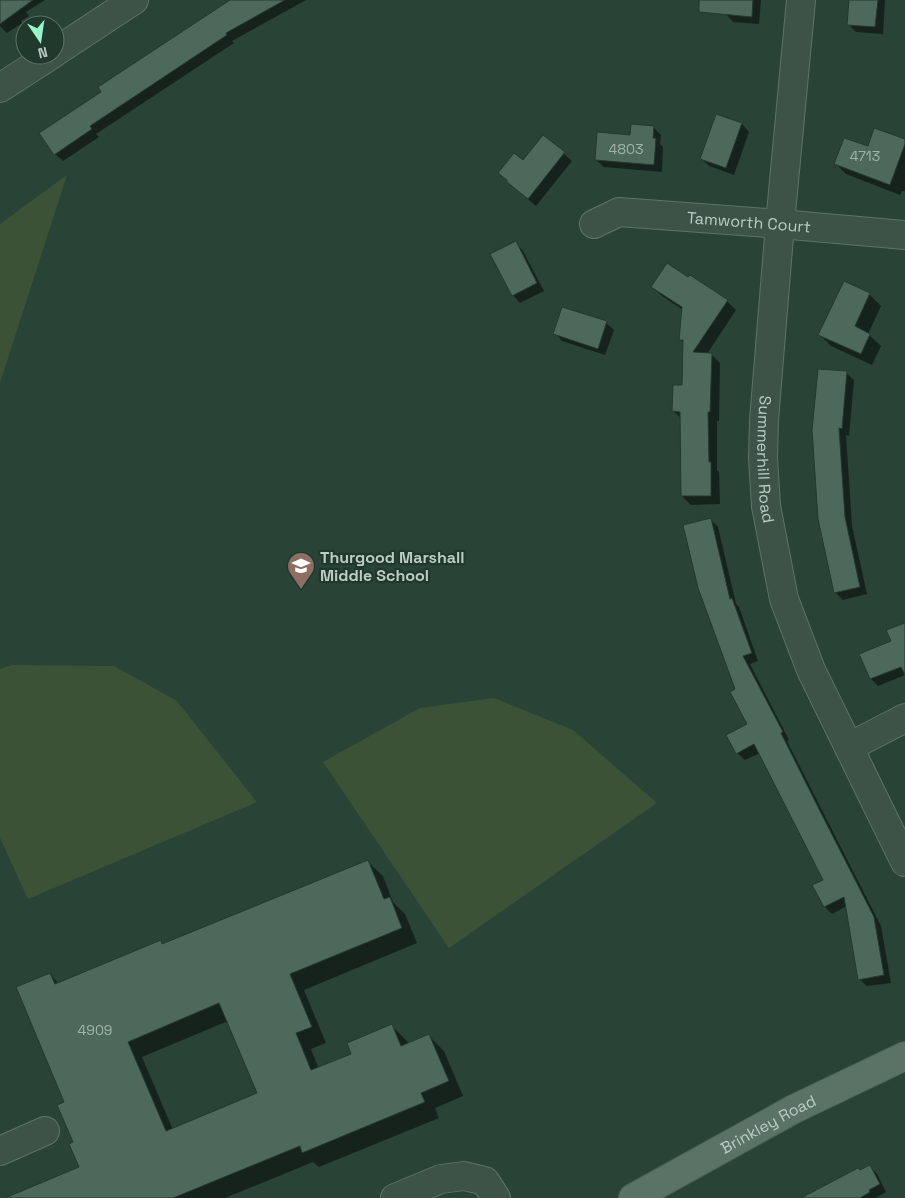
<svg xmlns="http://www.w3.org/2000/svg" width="905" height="1198" viewBox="0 0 905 1198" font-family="'Space Grotesk',sans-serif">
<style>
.green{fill:#3c5237}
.shadow{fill:#0007;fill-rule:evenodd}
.building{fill:#4d695b;stroke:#233a2f;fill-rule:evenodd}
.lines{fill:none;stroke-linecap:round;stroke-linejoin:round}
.minor-casing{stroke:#5e7369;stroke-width:30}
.major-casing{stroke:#495f54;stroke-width:30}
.minor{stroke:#3d5348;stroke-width:28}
.major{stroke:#5b7267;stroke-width:28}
.labels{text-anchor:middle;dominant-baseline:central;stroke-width:4.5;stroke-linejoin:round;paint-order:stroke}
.number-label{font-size:14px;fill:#9fb3aa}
.street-label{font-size:16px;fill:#baccc4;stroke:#21382d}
.poi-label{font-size:16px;font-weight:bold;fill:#baccc4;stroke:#21382d;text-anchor:start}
</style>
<rect width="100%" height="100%" fill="#294336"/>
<g class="green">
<polygon points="67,175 0,383 0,224"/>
<polygon points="12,665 114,666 177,701 257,802 28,899 0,838 0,669"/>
<polygon points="494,698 573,730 657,803 449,948 323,762 420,708"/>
</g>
<g class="shadow">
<polygon points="0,0 45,0 26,12 29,16 21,21 22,23 7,33 0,26"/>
<polygon points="232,0 306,0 232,41 234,43 96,134 99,137 63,161 55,154 103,92"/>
<polygon points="727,0 761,0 759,24 733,22 726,14"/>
<polygon points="850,0 885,0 883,34 856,32 848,24"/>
<polygon points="717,115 742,124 749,132 734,175 709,166 701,158"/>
<polygon points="653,127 661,135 660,144 663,147 662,172 604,167 596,160 632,136"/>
<polygon points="544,136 572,161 536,206 516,189 523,162"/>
<polygon points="905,141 905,191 902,191 900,195 846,174 836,164 868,148"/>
<polygon points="516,243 523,251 544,291 520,303 513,295"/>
<polygon points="653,287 727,301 736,310 707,354 711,354 720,363 719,421 717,421 717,470 719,472 720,504 691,505 682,496 681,418 673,411 683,386 685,344 680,339 683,310 662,296"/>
<polygon points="869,294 881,306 868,334 881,346 872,365 831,346 820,335"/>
<polygon points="606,323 614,330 605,355 562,341 555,333"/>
<polygon points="846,373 854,380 849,436 846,435 852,526 867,594 843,600 835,592 813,430"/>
<polygon points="710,519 718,527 736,604 739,607 758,661 750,664 789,740 787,741 827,820 881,926 891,983 867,986 859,979 847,906 832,914 825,907 814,886 825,880 760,753 745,760 737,753 748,725 736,690"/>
<polygon points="905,638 905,675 878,686 871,679 861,655"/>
<path d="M367,861L383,876L393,902L405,914L417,943L304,990L326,1043L311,1049L319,1069L353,1055L392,1026L407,1041L408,1044L429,1036L444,1051L463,1096L435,1108L439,1118L319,1167L313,1162L225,1198H38L81,1168L65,1103L50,974L59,984L160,942L163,945ZM228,1021L259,1093L173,1130L142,1057Z"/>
<polygon points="869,1166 877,1174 886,1192 876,1198 808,1198"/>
</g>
<g class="building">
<polygon points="0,0 33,0 0,24"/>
<polygon points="230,0 285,0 226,33 227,35 90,126 92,129 54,155 39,133 101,92 98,87"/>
<polygon points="699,0 753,0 752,17 699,12"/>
<polygon points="849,0 878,0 875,27 847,25"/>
<polygon points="716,114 742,123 726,168 700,159"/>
<polygon points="631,124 654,126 653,138 656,138 654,165 595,160 597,132 630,135"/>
<polygon points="874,128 905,139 905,144 890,185 834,164 844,138 868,146"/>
<polygon points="543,135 565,152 528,199 507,182 507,180 498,173 514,153 523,160"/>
<polygon points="516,241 537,283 512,296 490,254"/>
<polygon points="667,263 688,277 690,275 728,300 693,352 712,353 710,412 708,412 709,462 711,462 711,496 681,496 680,412 672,411 673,385 682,385 683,340 679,340 682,307 651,287"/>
<polygon points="844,281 870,293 855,326 870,334 861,354 818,335"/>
<polygon points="562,307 607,321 598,349 553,334"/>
<polygon points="818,369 847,371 842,429 839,428 845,517 860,587 834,593 818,519 812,430"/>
<polygon points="711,518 730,599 732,598 752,653 743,656 783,732 781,733 820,811 874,917 884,975 858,980 844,897 824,907 812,885 823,880 754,744 736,754 726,735 747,724 730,692 735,689 698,588 683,525"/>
<polygon points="905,623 905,675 901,667 870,679 859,654 891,641 886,630"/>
<path d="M368,860L384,899L390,897L402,928L290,974L312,1027L296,1033L311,1070L351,1054L347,1043L392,1024L401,1046L429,1034L449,1081L421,1093L425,1102L302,1153L300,1146L173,1198H5L79,1167L69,1144L73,1142L57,1105L64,1102L16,987L50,973L55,984L161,940L162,944ZM219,1003L257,1093L166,1131L128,1042Z"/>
<polygon points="870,1165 880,1184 869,1190 870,1192 860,1198 801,1198 858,1168 860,1170"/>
</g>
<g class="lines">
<defs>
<g id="minor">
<path id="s1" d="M801,0L780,224L764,420L763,458L766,506L784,599L811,670L905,862"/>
<polyline points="55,52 134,0"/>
<polyline points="0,88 51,55"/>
<path id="s2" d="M594,224L619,212L780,224L905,235"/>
<polyline points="849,747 905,718"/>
<polyline points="0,1151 45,1131"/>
<polyline points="395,1198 441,1179 464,1176 485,1181 496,1198"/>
</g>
<g id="major">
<path id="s3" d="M633,1198L794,1109L905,1056"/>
</g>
</defs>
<use href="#minor" class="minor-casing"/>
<use href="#major" class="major-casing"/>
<use href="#minor" class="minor"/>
<use href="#major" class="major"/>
</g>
<defs>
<symbol id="school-pin" viewBox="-11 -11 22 30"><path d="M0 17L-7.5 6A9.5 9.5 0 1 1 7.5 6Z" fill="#8d6e63" stroke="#21382d"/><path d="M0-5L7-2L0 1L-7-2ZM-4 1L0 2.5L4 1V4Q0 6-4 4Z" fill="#fff"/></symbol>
</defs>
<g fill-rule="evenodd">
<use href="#school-pin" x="285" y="550" width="32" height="43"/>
</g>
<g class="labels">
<g class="number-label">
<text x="626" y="149">4803</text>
<text x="865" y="156">4713</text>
<text x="95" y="1030">4909</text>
</g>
<g class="street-label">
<text stroke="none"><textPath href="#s2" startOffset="158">Tamworth Court</textPath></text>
<text stroke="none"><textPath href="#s1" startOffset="461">Summerhill Road</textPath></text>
<text stroke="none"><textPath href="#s3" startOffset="154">Brinkley Road</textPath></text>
</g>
<g class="poi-label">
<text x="320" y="557">Thurgood Marshall<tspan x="320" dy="18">Middle School</tspan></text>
</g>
</g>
<g transform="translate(40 40) rotate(167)"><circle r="24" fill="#21382d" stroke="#5e7369"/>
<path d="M0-4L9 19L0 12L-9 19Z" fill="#97f5ca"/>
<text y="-8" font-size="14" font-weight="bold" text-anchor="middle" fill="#baccc4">N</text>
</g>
</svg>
